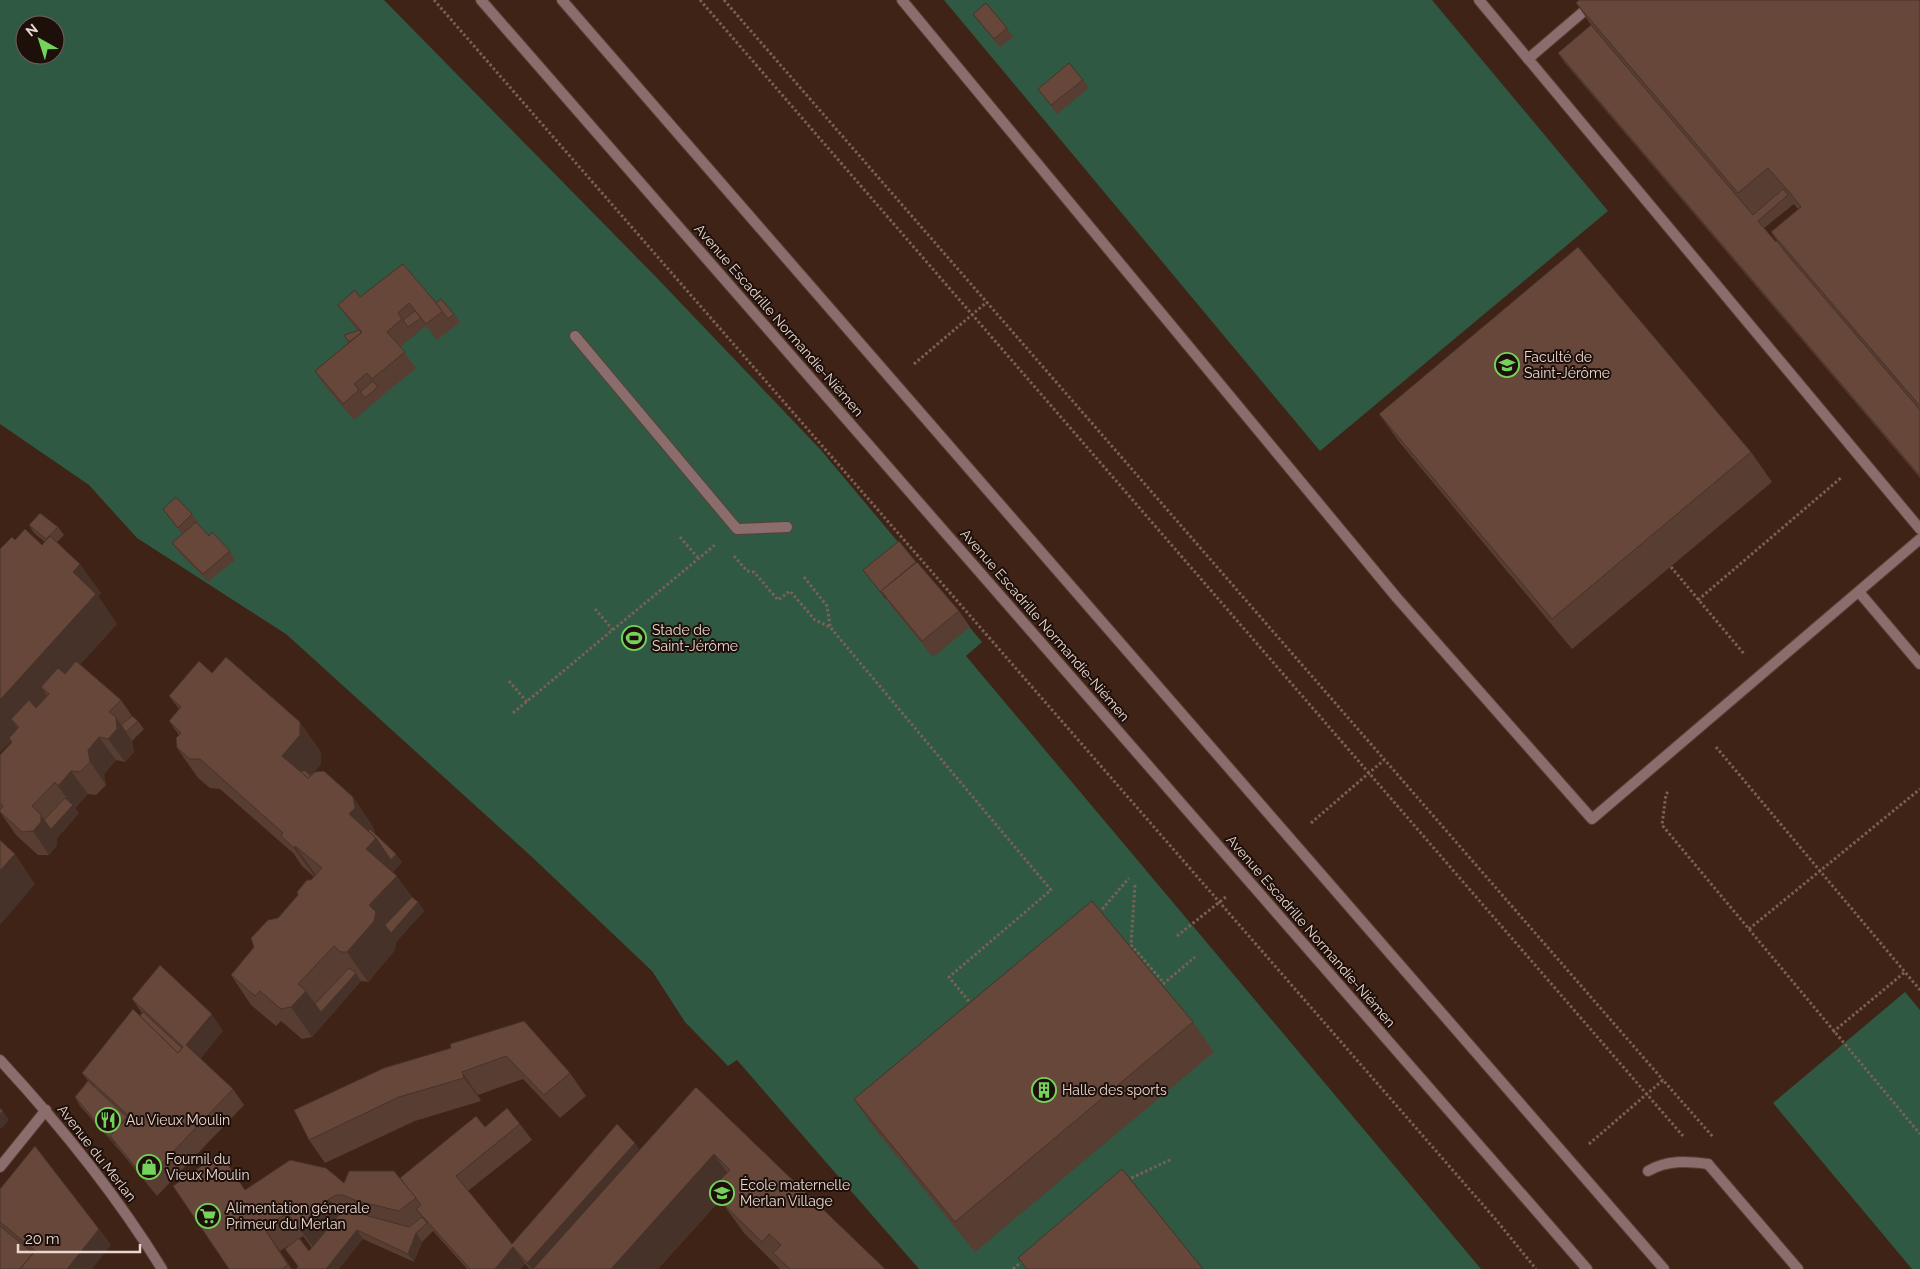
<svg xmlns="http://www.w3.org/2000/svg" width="1920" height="1269" viewBox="0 0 1920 1269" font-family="Raleway,sans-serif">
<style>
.green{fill:#2f5943;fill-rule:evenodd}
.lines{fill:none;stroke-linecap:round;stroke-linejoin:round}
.service-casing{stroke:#5a4034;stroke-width:12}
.minor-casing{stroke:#5a4034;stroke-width:12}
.tertiary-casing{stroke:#5a4034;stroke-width:12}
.path{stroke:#7a6156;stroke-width:3;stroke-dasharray:2.5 2.5;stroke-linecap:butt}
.service{stroke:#8b6d6e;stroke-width:10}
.minor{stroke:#8b6d6e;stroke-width:10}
.tertiary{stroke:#8b6d6e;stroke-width:10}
.wall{fill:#583d32;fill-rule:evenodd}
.shaded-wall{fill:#473229}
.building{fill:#66473a;stroke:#473229}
.labels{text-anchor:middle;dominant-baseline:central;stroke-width:4;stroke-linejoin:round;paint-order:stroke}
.street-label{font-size:14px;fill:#ead7cf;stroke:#1d100b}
.poi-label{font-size:14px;fill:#ead7cf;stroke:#1d100b;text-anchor:start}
</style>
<rect width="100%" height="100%" fill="#3f2317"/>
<g class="green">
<path d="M0,0H384L656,277L820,449L982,642L966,656L1481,1269H919L737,1060L728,1066L685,1022L652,971L532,857L286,634L137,538L89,485L0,424ZM25,25H55V55H25Z"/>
<polygon points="944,0 1432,0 1608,211 1320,451"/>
<polygon points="1905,992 1920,1010 1920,1269 1912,1269 1773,1103"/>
</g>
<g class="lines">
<defs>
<g id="service">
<polyline points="562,0 1664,1269"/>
<polyline points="902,0 1397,598 1592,819 1920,539"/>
<polyline points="1479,0 1920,529"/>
<polyline points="1528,59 1597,0"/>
<polyline points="575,336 737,529 787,527"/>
<polyline points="1859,592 1920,664"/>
<path d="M1648,1171C1667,1160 1686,1161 1708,1164"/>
</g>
<g id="minor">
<path d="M0,1060C60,1125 116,1194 162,1269"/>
<polyline points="1708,1164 1798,1269"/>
<polyline points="0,1167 46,1110"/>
</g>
<polyline id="tertiary" points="481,0 1587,1269"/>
</defs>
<use href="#service" class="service-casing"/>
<use href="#minor" class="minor-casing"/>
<use href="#tertiary" class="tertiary-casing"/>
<g class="path">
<polyline points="434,0 1497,1221 1536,1269"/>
<polyline points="700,0 1683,1136"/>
<polyline points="724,0 1663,1080"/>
<polyline points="914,364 987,302"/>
<polyline points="680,537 698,558"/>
<polyline points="734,556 747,571 754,572 778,600 790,591 815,620 830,627 1051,890 949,977 972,1005"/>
<polyline points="1671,567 1745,655"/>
<polyline points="804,577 827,606 830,626"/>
<polyline points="1698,600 1842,477"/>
<polyline points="595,609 613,630"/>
<polyline points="509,681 527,702"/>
<polyline points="513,713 716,544"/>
<polyline points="1716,747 1920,990"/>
<polyline points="1668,792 1666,794 1662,825 1920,1134"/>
<polyline points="1311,823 1384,760"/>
<polyline points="1135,885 1131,945 1164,983"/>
<polyline points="1099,913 1129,878"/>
<polyline points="1749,929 1920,789"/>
<polyline points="1177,936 1227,896"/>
<polyline points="1163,984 1195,957"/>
<polyline points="1833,1032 1905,972"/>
<polyline points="1589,1144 1663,1080 1713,1137"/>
<polyline points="1127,1180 1172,1159"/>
<polyline points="1013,1269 1024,1260"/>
</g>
<use href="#service" class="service"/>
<use href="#minor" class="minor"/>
<use href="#tertiary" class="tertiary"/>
</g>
<g class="wall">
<path d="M1920,0V478L1564,62L1558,53L1591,25L1576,3ZM1792,202L1798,209L1771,232L1777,241L1776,242L1764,228L1794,204Z"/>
<polygon points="973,14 1007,28 1013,37 1000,47 979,22"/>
<polygon points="1083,80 1089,88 1057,114 1038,89"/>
<polygon points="360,297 436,303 454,314 460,322 437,340 426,326 400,347 416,368 383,395 354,420 326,387 315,371 349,342 358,331 350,321 338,305"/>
<polygon points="1379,414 1751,452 1772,482 1572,649 1400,443"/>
<polygon points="163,509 192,514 198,522 197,523 209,536 230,551 235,560 208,582 178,551 172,543 182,534"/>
<polygon points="29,525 58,527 64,535 57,542 101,593 98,596 117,624 80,664 121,700 132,716 138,721 144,729 132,741 134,752 125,762 116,760 104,774 106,785 96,795 88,794 75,808 79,813 57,838 57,845 49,855 38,855 16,835 0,812 0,755 12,742 11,741 0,752 0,549 15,540 42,545 45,542 34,533"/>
<polygon points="916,562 959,611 970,627 933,657 892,607 863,570"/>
<polygon points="212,673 321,752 321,764 312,774 353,797 373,827 375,834 402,862 393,872 412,897 418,902 424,911 396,942 395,950 368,982 361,981 312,1037 302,1039 281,1021 276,1026 251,1005 231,975 314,877 302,866 294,854 220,789 210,788 198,778 177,748 179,735 169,721 179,709 169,696"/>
<polygon points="132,999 223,1031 200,1058 233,1089 244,1105 157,1196 121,1152 80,1106 75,1097 88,1081 82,1073 142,1013"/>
<polygon points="524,1021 570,1073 586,1096 560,1118 523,1079 478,1095 481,1101 415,1121 325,1163 309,1140 451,1048"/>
<polygon points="1193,1022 1214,1052 975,1252 874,1128 854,1099"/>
<path d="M696,1087L885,1269H780L744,1233L723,1204L725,1201L722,1198L658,1269H530L525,1264L520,1269H467L433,1231L422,1242L414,1262L363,1239L297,1266L288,1246L280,1251L292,1269H229L245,1190L400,1178L485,1127L520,1124L532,1140L468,1191L512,1244L640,1150ZM303,1236L312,1248L309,1251L299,1239Z"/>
<polygon points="0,1189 99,1229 111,1245 0,1269"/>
</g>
<g class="shaded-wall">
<polygon points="80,564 101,593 98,596 117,624 51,697 49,694 41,687 49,699 19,727 11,719 20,731 0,752 0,700 73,572"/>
<polygon points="116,717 132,741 134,752 125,762 108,739"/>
<polygon points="300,722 321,752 321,764 304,784 282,756"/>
<polygon points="99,737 116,760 104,774 106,785 90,762 88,750"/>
<polygon points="71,771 88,794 75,808 79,813 57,838 57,845 49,855 33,831 41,815 51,829 72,806 58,786"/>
<polygon points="353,797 373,827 376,838 372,842 349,814"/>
<polygon points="376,838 396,854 402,862 387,878 366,849"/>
<polygon points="295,846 316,875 315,877 294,848"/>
<polygon points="15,854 35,884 0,925 0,871"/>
<polygon points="397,876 417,904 418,902 424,911 396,942 395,950 368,982 347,952 369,905"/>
<polygon points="356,973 361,981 312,1037 291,1007 306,991 321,1012"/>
<polygon points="212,1014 223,1031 198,1062 186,1045"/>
<polygon points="462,1072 478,1095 481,1101 464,1078"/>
<polygon points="3,1111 9,1120 1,1129 0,1128 0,1115"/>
<polygon points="635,1143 646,1159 547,1269 532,1269 527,1263"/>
<polygon points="714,1154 735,1184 717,1183 725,1195 717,1190 722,1198 658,1269 611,1269"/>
<polygon points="329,1199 345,1222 319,1255 302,1232"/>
<polygon points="264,1228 280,1251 292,1269 291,1269 288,1265"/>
<polygon points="99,1229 111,1245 92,1269 67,1269"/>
<polygon points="357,1230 363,1239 339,1269 326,1269"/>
<polygon points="416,1233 422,1242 414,1262 408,1254"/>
<polygon points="513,1247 525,1264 520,1269 495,1269"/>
</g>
<g class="building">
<polygon points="1579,0 1920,0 1920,406 1771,232 1801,207 1791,194 1768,168 1738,193 1576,3"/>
<polygon points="986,3 1007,28 994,39 973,14"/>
<polygon points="1591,25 1753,215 1783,189 1788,195 1758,221 1776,242 1777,241 1786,253 1920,410 1920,476 1558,53"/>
<polygon points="1069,63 1083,80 1051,105 1038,89"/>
<polygon points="1578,247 1751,452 1552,619 1379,414"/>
<polygon points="403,264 443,311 426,324 409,303 398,313 402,319 387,332 405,352 372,379 367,373 354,384 359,390 343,404 315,371 362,332 338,305 355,290 360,297"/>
<polygon points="441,299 454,314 448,319 436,303"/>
<polygon points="415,311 421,318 408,327 403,320"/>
<polygon points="360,330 361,333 349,342 344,335"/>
<polygon points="373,381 378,387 365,398 360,392"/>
<polygon points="176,497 192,514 178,528 163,509"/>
<polygon points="40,513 58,527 46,539 29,525"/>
<polygon points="196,522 209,536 212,532 230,551 203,574 172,543"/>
<polygon points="25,529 42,545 50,536 80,564 73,572 96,594 0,700 0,549 12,537 15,540"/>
<polygon points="899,541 916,562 881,591 886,599 863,570"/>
<polygon points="917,562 959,611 922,641 881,591"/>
<polygon points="226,657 300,722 300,735 282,756 308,778 315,772 324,771 353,797 355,808 349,814 376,838 366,849 397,876 369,905 376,912 374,921 347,952 341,952 334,946 298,984 306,991 291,1007 281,1009 260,991 255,996 231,975 254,947 251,938 268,920 278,918 298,895 297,892 307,880 311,880 322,868 295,846 294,848 281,836 283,833 200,759 190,759 177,748 176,738 181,733 169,721 181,707 169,696 199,661 212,673"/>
<polygon points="76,661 121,700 109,712 116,717 117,729 108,739 99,737 88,750 90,762 80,772 71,771 58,786 55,782 32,806 41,815 41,822 33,831 22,832 0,812 0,810 3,806 0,803 0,755 12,742 9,738 19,727 11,719 29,700 36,708 49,694 41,687 58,668 65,674"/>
<polygon points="132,716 138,721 126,732 121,725"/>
<polygon points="304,770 311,776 308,778 301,772"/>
<polygon points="65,798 73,805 51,829 44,820"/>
<polygon points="370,829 396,854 391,860 376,838 368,831"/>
<polygon points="0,840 15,854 0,871"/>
<polygon points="412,897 418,902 391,933 385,925"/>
<polygon points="1092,901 1193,1022 955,1222 854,1099"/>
<polygon points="160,965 212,1014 186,1045 233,1089 146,1180 110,1136 129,1116 82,1073 133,1009 178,1053 183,1047 132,999"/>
<polygon points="349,968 356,973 321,1012 315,1004"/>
<polygon points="143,1012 182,1048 178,1053 140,1016"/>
<polygon points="524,1021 570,1073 544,1095 506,1056 462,1072 464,1078 399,1097 309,1140 294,1110 384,1068 451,1048 450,1044"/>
<polygon points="88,1081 127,1117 110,1136 115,1144 75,1097"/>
<polygon points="696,1087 885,1269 790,1269 773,1253 781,1245 769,1234 762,1242 723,1204 730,1195 717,1183 730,1170 714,1154 611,1269 533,1269"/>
<polygon points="0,1108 3,1111 0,1115"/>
<polygon points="507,1108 520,1124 456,1176 512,1244 617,1124 635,1143 527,1263 513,1247 495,1269 470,1269 416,1209 421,1205 400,1178 476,1116 485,1127"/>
<polygon points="35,1146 99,1229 67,1269 20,1269 35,1251 0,1222 0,1189"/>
<polygon points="220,1153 245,1190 290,1160 326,1168 344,1183 349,1171 394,1171 416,1198 399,1211 357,1201 343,1195 336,1195 329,1199 302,1232 287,1213 264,1228 288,1265 282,1269 229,1269 173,1186"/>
<polygon points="1122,1169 1203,1269 1027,1269 1018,1258"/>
<polygon points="719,1187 727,1198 726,1199 717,1190"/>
<polygon points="347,1210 353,1210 368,1216 409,1227 422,1217 427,1223 416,1233 408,1254 357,1230 326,1269 296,1269 298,1266 285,1249 299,1238 309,1251 340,1214"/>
<polygon points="0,1226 33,1253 20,1269 0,1269"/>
</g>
<defs>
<symbol id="university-ring" viewBox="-11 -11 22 22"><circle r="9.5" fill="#1d100b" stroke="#75d25b" stroke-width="1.5"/><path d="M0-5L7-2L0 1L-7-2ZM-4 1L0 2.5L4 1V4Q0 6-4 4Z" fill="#75d25b"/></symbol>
<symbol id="stadium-ring" viewBox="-11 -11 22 22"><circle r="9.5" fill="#1d100b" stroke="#75d25b" stroke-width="1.5"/><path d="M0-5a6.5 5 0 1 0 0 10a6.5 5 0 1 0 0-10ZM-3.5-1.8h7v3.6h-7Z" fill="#75d25b"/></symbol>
<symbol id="building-ring" viewBox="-11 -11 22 22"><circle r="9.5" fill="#1d100b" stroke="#75d25b" stroke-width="1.5"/><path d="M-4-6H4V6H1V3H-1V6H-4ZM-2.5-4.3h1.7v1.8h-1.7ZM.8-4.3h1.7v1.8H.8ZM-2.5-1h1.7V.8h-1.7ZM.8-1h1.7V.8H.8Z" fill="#75d25b"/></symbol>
<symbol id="restaurant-ring" viewBox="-11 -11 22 22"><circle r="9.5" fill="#1d100b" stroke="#75d25b" stroke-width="1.5"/><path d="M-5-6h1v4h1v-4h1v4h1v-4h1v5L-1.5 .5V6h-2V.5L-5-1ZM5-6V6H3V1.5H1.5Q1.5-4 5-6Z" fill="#75d25b"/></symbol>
<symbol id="shop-ring" viewBox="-11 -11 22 22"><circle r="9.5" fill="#1d100b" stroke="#75d25b" stroke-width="1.5"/><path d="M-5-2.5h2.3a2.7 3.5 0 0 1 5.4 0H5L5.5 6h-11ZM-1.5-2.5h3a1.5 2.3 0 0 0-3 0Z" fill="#75d25b"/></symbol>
<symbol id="school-ring" viewBox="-11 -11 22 22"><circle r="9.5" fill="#1d100b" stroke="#75d25b" stroke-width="1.5"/><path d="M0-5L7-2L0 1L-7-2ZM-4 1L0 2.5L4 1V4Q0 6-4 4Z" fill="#75d25b"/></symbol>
<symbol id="supermarket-ring" viewBox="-11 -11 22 22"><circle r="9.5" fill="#1d100b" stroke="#75d25b" stroke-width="1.5"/><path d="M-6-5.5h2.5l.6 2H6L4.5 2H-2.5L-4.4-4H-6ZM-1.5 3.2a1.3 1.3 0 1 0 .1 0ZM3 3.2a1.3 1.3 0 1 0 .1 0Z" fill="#75d25b"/></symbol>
</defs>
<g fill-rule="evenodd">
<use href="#university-ring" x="1493" y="351" width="28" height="28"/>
<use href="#stadium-ring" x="620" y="624" width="28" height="28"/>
<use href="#building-ring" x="1030" y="1076" width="28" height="28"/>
<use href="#restaurant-ring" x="94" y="1106" width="28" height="28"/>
<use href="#shop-ring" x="135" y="1153" width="28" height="28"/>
<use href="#school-ring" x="708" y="1179" width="28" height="28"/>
<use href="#supermarket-ring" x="194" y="1202" width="28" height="28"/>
</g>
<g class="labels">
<g class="street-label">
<text transform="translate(779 320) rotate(49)">Avenue Escadrille Normandie-Niémen</text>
<text transform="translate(1045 625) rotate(49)">Avenue Escadrille Normandie-Niémen</text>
<text transform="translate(1311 931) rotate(49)">Avenue Escadrille Normandie-Niémen</text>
<text transform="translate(97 1153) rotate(52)">Avenue du Merlan</text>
</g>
<g class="poi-label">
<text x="1524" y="357">Faculté de<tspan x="1524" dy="16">Saint-Jérôme</tspan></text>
<text x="652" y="630">Stade de<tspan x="652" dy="16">Saint-Jérôme</tspan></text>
<text x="1062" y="1090">Halle des sports</text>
<text x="126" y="1120">Au Vieux Moulin</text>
<text x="166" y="1159">Fournil du<tspan x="166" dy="16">Vieux Moulin</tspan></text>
<text x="740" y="1185">École maternelle<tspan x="740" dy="16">Merlan Village</tspan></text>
<text x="226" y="1208">Alimentation génerale<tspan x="226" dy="16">Primeur du Merlan</tspan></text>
</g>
</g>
<g transform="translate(40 40) rotate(321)"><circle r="24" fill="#1d100b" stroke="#6f6059"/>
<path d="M0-4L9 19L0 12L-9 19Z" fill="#75d25b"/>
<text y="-8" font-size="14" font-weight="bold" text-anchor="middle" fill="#ead7cf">N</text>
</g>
<path d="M18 1244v8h122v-8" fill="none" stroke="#ead7cf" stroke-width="2.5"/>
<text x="25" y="1244" font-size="15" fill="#ead7cf" stroke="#1d100b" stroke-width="4" paint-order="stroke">20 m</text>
</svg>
